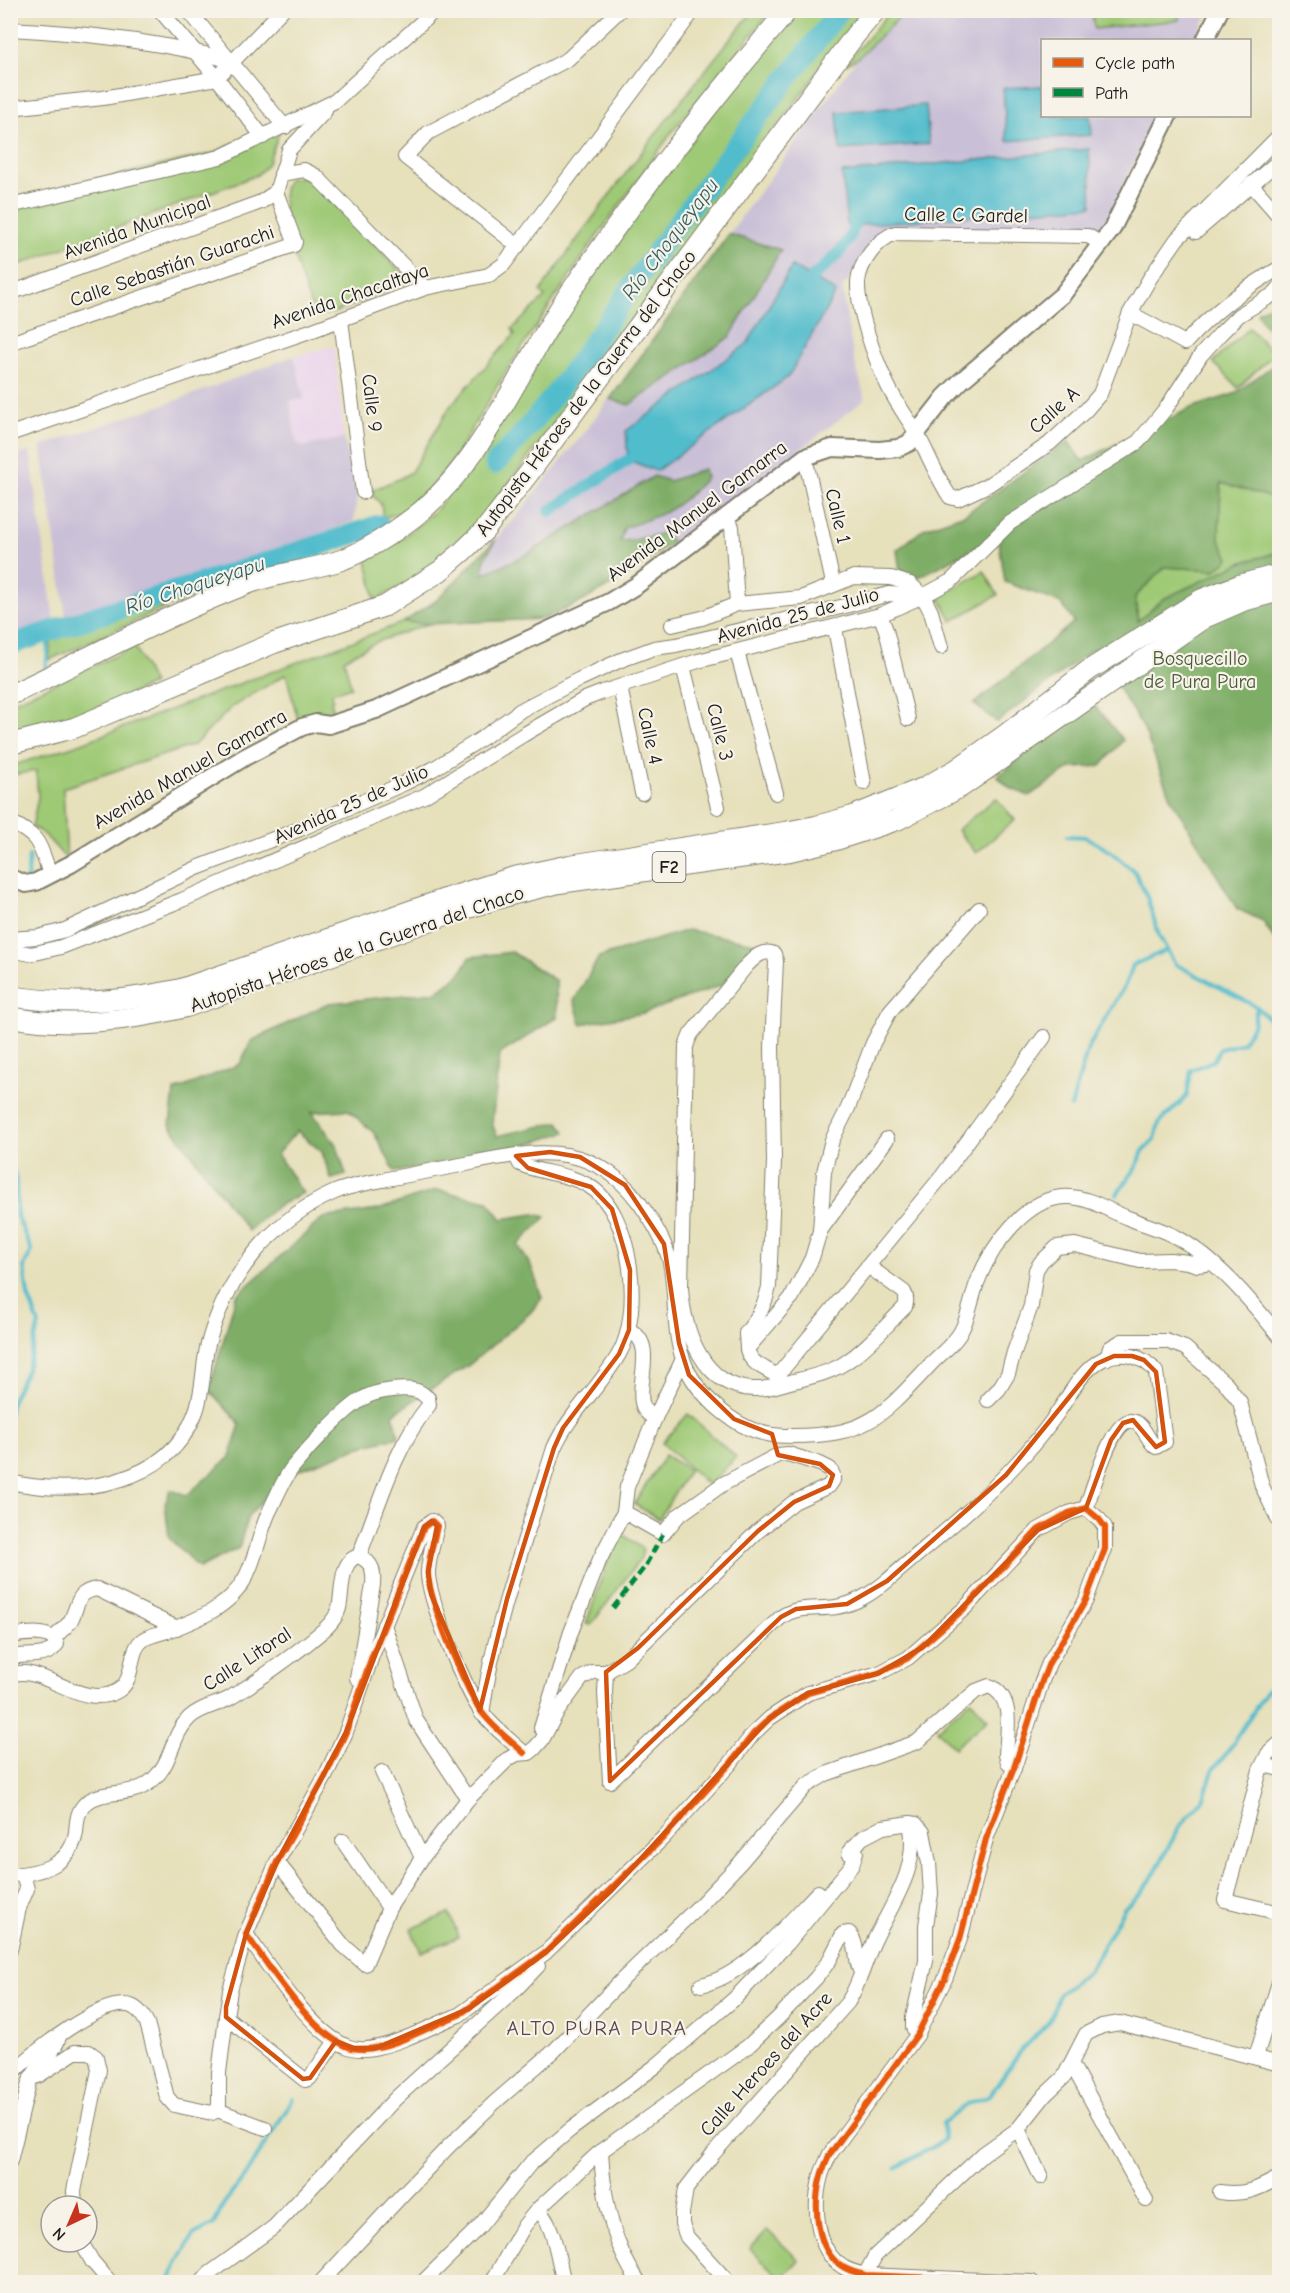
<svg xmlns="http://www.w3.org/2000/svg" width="1290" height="2293" viewBox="0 0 1290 2293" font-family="'Comic Neue',sans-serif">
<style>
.built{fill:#e9d2ed}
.industrial{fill:#c9bfd7}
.green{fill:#9ec975;stroke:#5d7248;stroke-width:1.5}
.forest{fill:#7ead66;stroke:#4d6441;stroke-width:1.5}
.water{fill:#51bccc;stroke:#366c74;stroke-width:1.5}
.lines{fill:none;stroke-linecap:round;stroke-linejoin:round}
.stream{stroke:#51bccc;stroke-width:4}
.canal{stroke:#51bccc;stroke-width:12}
.river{stroke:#51bccc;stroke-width:21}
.minor-casing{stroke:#817e6c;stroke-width:16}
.major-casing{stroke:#817e6c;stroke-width:20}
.highway-casing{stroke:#817e6c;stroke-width:22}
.minor{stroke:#fff;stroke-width:14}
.major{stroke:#fff;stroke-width:16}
.highway{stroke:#fff;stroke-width:20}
.quiet{stroke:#00873e;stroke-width:4.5;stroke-dasharray:9 4.5;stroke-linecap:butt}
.cycleway-casing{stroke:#f7f3e8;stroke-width:10}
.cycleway{stroke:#e8590c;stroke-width:6}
.marked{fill:none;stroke:#d4530e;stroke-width:4.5;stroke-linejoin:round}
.labels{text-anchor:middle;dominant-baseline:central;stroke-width:4.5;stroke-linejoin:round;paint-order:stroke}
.shield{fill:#f7f3e8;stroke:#5e5c59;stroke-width:1.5}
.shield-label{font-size:18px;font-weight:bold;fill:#1c1c1c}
.street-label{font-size:20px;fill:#1c1c1c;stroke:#f7f3e8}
.park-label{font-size:20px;fill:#4a593b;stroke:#f7f3e8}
.water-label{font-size:21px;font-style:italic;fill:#315c62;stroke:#f7f3e8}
.neighbourhood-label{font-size:21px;letter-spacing:1.5px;fill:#59464d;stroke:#f7f3e8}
</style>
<rect width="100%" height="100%" fill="#f7f3e8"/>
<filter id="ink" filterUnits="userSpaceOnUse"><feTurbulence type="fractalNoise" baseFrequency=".0167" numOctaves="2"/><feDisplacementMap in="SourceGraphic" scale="12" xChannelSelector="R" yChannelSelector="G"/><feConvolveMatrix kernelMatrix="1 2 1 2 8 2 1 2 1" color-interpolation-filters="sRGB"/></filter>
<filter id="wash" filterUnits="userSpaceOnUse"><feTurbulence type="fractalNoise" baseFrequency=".008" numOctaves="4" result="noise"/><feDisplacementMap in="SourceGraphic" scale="24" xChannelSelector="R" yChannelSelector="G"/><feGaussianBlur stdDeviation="1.35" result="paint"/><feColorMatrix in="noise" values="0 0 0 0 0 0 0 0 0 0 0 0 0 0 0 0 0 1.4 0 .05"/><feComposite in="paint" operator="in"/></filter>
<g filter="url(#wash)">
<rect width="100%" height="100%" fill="#e6e0bb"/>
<polygon class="built" points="334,346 344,438 302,447 296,442 290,400 304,399 294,356"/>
<g class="industrial">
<polygon points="906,11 1209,11 1194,40 1042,40 1042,116 1157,116 1101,231 878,228 878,234 850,279 842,287 853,355 865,399 796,453 626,576 583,601 543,619 428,624 404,622 438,599 512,522 587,429 855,61"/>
<polygon points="294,356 304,399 290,401 296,442 302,447 344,438 357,496 354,521 301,542 66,616 41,446 183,398"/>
<polygon points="30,451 54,619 11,634 11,458"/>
</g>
<g class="green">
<path d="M753,11H771L675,128L588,249L505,373L457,454L427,494L410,509L383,518L381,504L372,495L374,489L399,479L411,472L451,405L515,334L512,329L545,297L540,292C608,194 678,103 753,11Z"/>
<path d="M800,11H831L534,407L487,464L496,472L520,448L850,11H864L510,482C487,511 464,542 435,565C416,579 396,589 375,600L367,560L404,537L438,508C552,339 661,161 800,11Z"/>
<polygon points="890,11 906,11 858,58 845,65"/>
<polygon points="1092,11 1178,11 1179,20 1094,29"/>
<polygon points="304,107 282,126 267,165 257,175 11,268 11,199 215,153"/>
<path d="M307,176L403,274L405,281L403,285L336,312L315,316C305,289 271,203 288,179Z"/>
<polygon points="1249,328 1274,354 1238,388 1213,362"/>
<polygon points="1221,482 1279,500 1279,552 1240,563 1138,622 1135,597 1165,567 1216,570"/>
<polygon points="342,537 211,587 49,660 52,627"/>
<polygon points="984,571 998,595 952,621 939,597"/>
<polygon points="404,622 428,624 376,642 344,659 351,687 332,693 333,699 331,700 334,714 299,724 286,674 232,707 194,745 63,788 67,860 44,834 32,827 38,797 36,771 11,775 11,766 79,744"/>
<path d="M135,647L153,684C106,705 61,725 11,735L10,703Z"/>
<polygon points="996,798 1015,820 976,853 957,830"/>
<polygon points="688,1414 736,1457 709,1486 662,1443"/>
<polygon points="665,1455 689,1470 659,1519 634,1504"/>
<polygon points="617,1534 625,1536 643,1549 641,1558 591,1625 586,1624"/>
<polygon points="971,1700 988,1719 954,1748 937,1729"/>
<polygon points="449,1913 459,1937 421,1952 411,1929"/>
<polygon points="767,2230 799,2260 781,2279 750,2249"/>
</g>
<g class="forest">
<polygon points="729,234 781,250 730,337 629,405 610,399"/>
<polygon points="1279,300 1279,339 1263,323 1257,312"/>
<polygon points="1279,361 1279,500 1221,483 1219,538 1229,558 1216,570 1165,567 1135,597 1138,621 1163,599 1240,563 1279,552 1279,947 1263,921 1237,909 1170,797 1143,727 1093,649 997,722 974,704 1074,622 1061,603 1005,582 998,536 917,578 900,571 897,550 925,528 965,514 1068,441 1082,461 1191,408 1234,394"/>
<path d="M704,469L706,478C677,510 665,514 624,528L620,541L635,540L664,533L673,542L626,576L583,601L543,619L428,624L404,622L438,599L496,539L484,561L483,574L526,555L654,476L669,481Z"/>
<polygon points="1095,706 1123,740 1101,766 1071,768 1029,796 1010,788 997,776 1038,744"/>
<polygon points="688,930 755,943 731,982 644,1013 581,1024 574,1001 599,957"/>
<polygon points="512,952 556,981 557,1017 500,1054 492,1123 497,1136 559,1122 566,1132 497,1154 395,1172 374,1133 348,1110 312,1112 337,1146 346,1175 331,1179 322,1152 297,1131 277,1154 303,1193 276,1207 248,1231 170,1125 174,1091 240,1064 251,1041 329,1003 436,992 460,974 470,957"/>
<polygon points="437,1190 488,1201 502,1219 534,1214 546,1217 518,1245 532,1268 542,1298 530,1313 469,1365 393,1414 399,1437 365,1445 288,1474 248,1516 239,1548 199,1568 169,1538 165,1504 170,1490 187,1495 230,1457 240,1424 209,1390 236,1296 323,1218 377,1210"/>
</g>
<g class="water">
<polygon points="1042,86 1042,116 1090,116 1092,135 1007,141 1003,88"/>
<polygon points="926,105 929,144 840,150 837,112"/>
<polygon points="1089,149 1092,206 847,226 842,173"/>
<polygon points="792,266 836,292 788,377 656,471 628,460 626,431 747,344"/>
</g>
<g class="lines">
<g class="stream">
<polyline points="46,671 49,632"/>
<polyline points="1067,836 1086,837 1111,852 1135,872 1147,897 1159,936 1175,964 1257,1007 1280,1030"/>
<polyline points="26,878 28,876 29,856"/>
<polyline points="1071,1107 1088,1048 1125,985 1133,965 1167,950"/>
<polyline points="10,1158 16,1180 17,1216 32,1251 24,1266 28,1296 39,1324 27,1369 11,1402 10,1413"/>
<polyline points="1117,1194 1136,1168 1143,1151 1155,1139 1159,1123 1187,1096 1191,1070 1213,1061 1220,1049 1242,1043 1253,1026 1257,1007"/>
<polyline points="896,2168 944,2140 943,2123 967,2104 990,2095 1020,2052 1049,2022 1059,1994 1089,1971 1125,1907 1140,1894 1150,1881 1180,1826 1203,1800 1214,1768 1227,1753 1267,1690 1280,1679"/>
<polyline points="170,2282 176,2266 193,2235 214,2224 225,2202 246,2175 293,2099"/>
</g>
<g class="canal">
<path d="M812,278C827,263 849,248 854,226"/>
<polyline points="550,511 628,460"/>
</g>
<g class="river">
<path d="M495,464C554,403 601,330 650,261C712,176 776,93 840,10"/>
<path d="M10,645C132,602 257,568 379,525"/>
</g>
</g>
</g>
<g filter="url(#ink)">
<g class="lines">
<defs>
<g id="minor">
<polyline points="160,10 217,78 263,137"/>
<polyline points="188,10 285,127"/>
<path d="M10,29C85,33 161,41 232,61"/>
<polyline points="10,108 103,98 217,78 282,10"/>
<polyline points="281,174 304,170 316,176 425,288"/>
<polyline points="1251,184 1280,217"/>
<polyline points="276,192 289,150 325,111"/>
<polyline points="10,206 220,157 335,101 435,10"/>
<polyline points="1196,232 1280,160"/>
<path d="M1102,244L1088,236L895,233C877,240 860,262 858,282C857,309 875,359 887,384C895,401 906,416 916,432C928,453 936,476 950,497L958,499L988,485L1049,444L1086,410L1100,394L1130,313L1150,278L1177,239L1280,135"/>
<polyline points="518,246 405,157 428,133 568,59 620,10"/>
<polyline points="10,293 261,202 276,192"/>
<path d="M1130,313L1185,343C1212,313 1244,288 1280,268"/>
<polyline points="341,320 363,492"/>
<polyline points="10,343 294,245 295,242 276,192"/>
<polyline points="10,434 313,330 425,288 489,275 504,264 694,10"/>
<polyline points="805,457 833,583"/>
<polyline points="725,518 732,527 737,604"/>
<polyline points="880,615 886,630 908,719"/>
<polyline points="672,625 702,618 737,604 801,598 854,577 891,578 910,584 923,596 931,612 941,647"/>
<polyline points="835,628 864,783"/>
<polyline points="737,652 776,793"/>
<polyline points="683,666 718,807"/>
<polyline points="620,687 642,793"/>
<path d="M10,822C41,837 39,844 50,874"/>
<polyline points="10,939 38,937 65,930 197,868 300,829 405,783 433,769 484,737 521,710 580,679 621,660 654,648 676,645 845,606 889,594 922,596"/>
<polyline points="10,950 31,954 61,947 182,900 424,796 523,735 585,699 603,692 698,661 880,615 923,596 951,581 1010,523 1138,442 1167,407 1201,355 1220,334 1239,315 1274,294 1280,287"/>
<polyline points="820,1231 824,1172 832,1140 848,1108 873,1043 890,1011 979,909"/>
<path d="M629,1330C665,1347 621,1404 655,1418"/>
<path d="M747,1349L746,1333C758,1319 765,1305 769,1287L774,1161L772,1047L776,961L774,954C763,949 755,957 747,965L691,1034L686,1046L681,1288C684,1331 703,1388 754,1389C766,1390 778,1385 790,1382C810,1377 832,1373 849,1360C870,1346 887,1324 905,1307C907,1301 907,1297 904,1292L868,1266"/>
<polyline points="1107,1358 1110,1348 1122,1341 1166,1341 1185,1348 1226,1384 1240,1402 1262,1486 1280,1523"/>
<polyline points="778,1375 943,1175 1044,1037"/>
<path d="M783,1382C772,1368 751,1368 747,1349L792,1297L812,1258L820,1231L887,1139"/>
<polyline points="988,1400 999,1389 1008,1374 1014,1352 1031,1306 1036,1270 1041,1262 1057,1247 1075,1245 1140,1261 1170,1260 1188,1262 1198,1265 1211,1263"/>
<path d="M10,1482C76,1497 167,1486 195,1414C204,1392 202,1367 208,1344C226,1277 271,1220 335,1192C352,1185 370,1183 387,1179C413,1174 440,1169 466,1164C542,1148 600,1140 647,1214C657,1229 666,1245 670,1262C677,1294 672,1328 683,1359C694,1392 732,1427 767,1434C775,1436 785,1436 793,1436C867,1436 882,1416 929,1366C939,1355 952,1346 960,1333C969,1318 971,1299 977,1283C990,1248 1027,1194 1070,1197C1091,1198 1109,1211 1128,1218C1145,1225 1162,1229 1178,1238C1217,1260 1252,1302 1280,1337"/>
<polyline points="384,1625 416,1720 468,1799"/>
<path d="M10,1636C24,1634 51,1629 57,1644C47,1660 27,1653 10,1657"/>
<path d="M54,1638C59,1632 67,1627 71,1620C79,1604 76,1592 97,1589L177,1628"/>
<polyline points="606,1672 605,1693 610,1781"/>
<path d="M10,1675C42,1662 83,1713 119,1690C136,1679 127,1650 144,1639C151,1635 162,1633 170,1630C197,1620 229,1607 244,1580C256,1560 259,1533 269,1512C276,1498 283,1480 292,1468C309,1447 341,1412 364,1398C374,1391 405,1387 417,1391C421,1392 425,1396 428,1398L429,1405C394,1448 379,1505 359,1556"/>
<path d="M482,1714C494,1623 527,1535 554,1448C570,1412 599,1389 619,1354C643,1313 633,1212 589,1186C568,1173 542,1174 520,1164L516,1156"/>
<polyline points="541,1728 571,1632 600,1559 624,1512 627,1487 655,1418 683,1359"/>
<polyline points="1280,1743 1268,1754 1260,1770 1225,1900 1280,1913"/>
<path d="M524,1753C511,1741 495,1729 484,1715C468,1698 426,1594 428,1571C429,1556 434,1540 437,1526L432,1521L424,1527L372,1656L346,1732L325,1777L277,1862L246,1934C268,1965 311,2032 346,2046C355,2050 368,2050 378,2047C404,2042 433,2025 459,2015L545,1953L664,1837L730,1764L753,1734L770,1718L808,1693L879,1673L908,1658L965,1608L1038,1530L1069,1513L1086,1508L1099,1519L1105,1527V1549L1086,1600L1049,1663L1042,1681L1014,1768L986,1839L960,1939L945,1979L917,2035L830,2154C827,2161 823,2168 821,2176C813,2204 815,2250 843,2267C849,2271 858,2273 865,2275L1032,2282"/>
<polyline points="1263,1765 1280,1769"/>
<polyline points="382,1772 422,1858"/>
<path d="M610,1781L781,1617C799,1605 816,1610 836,1607C856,1604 872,1593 887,1581C930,1543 977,1507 1016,1464C1030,1449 1044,1432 1056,1415C1070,1395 1081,1370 1103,1359C1122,1350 1144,1356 1156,1372L1165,1442L1156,1447C1147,1441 1144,1422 1131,1421C1112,1419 1092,1492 1086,1508"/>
<polyline points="343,1841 389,1908"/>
<polyline points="849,1853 862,1838 883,1827 910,1823 916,1824 923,1832 929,1863 931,1894 926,1925 926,1961 913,2017 913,2027 917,2035"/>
<polyline points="277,1862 343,1945 365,1964 389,1908 422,1858 468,1799 508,1759 517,1754 529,1753 535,1748 542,1740 557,1712 582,1678 593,1672 606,1672 626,1660 758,1531 794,1502 829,1486 833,1480 833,1475 830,1469 820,1464 788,1454 778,1455 723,1484 678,1516 663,1534 624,1512"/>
<path d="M10,1875C40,1873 71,1866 76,1832C77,1821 77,1811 86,1803C103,1789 127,1797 146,1785C173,1768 169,1738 189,1718C200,1707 218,1705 230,1698C263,1677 296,1654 326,1628C332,1622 337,1616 339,1608C343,1592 339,1560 359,1556C373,1563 374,1571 373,1585L357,1678"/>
<polyline points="246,1934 230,1990 226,2017 305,2080 310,2078 336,2041"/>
<polyline points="10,1950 19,1908 27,1889 23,1874"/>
<path d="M701,1985C744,1977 788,1923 818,1892"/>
<polyline points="1256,2057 1280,1979"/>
<polyline points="1072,2065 1146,2200"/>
<path d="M10,2075C31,2055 102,1996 131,2006C139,2009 143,2016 147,2023L167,2097L174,2105L212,2113L217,2110L219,2105V2073L226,2017"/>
<polyline points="31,2077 38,2076 75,2052 89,2052 96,2057 99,2070 74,2191 75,2206"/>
<polyline points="217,2110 265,2128"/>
<polyline points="1018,2129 1041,2177"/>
<path d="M601,2151C603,2196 613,2246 639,2282"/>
<path d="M10,2161L29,2083C36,2065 54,2055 59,2037"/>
<path d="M1220,2192C1244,2196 1259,2189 1280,2177"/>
<path d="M537,2210C555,2222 558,2263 564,2282"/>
<polyline points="81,2242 92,2261 110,2282"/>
<polyline points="865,2275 875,2256 983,2154 1018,2129 1045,2095 1064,2077 1086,2034 1102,2026 1120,2023 1280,2064"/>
<polyline points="202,2282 209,2274 274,2227 396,2098 515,1990 538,1966"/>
<path d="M321,2282L403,2194L449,2146L494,2103L554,2051L623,1979L700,1905L740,1863L806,1786L826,1774L917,1742L976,1691L989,1686C1015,1696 1007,1732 1006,1755L1008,1762L1014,1768"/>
<polyline points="423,2282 479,2227 530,2164 570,2130 656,2066 734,1999 788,1943 852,1865 856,1852 853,1847"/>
<path d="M492,2282L524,2226L537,2210L601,2151L747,2047L778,2018L816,1978L829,1961L843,1934L849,1933C859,1944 854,1960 861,1972"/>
<path d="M728,2282L687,2237L682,2224V2213L686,2189L713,2154L848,2002C860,1983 865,1961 874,1941C892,1903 920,1868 910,1823"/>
</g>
<g id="major">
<polyline points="1205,40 1220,10"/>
<polyline points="10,878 26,884 36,882 71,864 245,757 302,727 316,723 329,725 376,710 609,602 637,585 805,457 832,448 880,450 898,448 909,443 945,397 961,381 1063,294 1112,229 1168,116"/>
</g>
<g id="highway">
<path d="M10,695C90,658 168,614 250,583C280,572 314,570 344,559C369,549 393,533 414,517C483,463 519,369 567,297C634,197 710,102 788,10"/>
<polyline points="10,744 74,728 274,643 385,606 440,571 462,552 484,531 529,473 856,34 876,10"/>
<path d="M10,996C73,1006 119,1002 181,989L448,898L514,877L570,865L785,832L816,826L853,816L923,788L957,769L1005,735L1089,670L1202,599L1239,585L1280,574"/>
<path d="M10,1017C70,1028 128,1021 186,1007L449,914L510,895L559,883L790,851L836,840L897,820L961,787L1204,618L1243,601L1280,591"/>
</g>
</defs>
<use href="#minor" class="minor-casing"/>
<use href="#major" class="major-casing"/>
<use href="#highway" class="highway-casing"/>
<use href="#minor" class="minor"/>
<use href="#major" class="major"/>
<use href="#highway" class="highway"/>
<polyline class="quiet" points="613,1608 644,1568 663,1534"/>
<defs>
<path id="cycleway" d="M524,1753C511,1741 495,1729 484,1715C468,1698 426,1594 428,1571C429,1556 434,1540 437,1526L432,1521L424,1527L372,1656L346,1732L325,1777L277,1862L246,1934C268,1965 311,2032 346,2046C355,2050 368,2050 378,2047C404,2042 433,2025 459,2015L545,1953L664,1837L730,1764L753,1734L770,1718L808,1693L879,1673L908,1658L965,1608L1038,1530L1069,1513L1086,1508L1099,1519L1105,1527V1549L1086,1600L1049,1663L1042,1681L1014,1768L986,1839L960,1939L945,1979L917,2035L830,2154C827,2161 823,2168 821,2176C813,2204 815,2250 843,2267C849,2271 858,2273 865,2275L1032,2282"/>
</defs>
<use href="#cycleway" class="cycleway-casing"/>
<use href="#cycleway" class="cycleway"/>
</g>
</g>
<path class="marked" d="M550,1152L580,1157L625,1185L664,1244L679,1343L689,1375L734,1419L772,1434L778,1455L820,1464L833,1475L829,1486L794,1502L758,1531L638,1648L606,1672L610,1781L781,1617L796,1609L847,1604L887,1581L1006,1475L1096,1364L1114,1356H1132L1144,1360L1156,1372L1165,1442L1156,1447L1133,1420L1123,1423L1111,1440L1086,1508L1038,1530L923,1647L879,1673L808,1693L770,1718L612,1890L545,1953L470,2008L376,2048H354L336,2041L310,2078L303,2079L226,2017V2007L246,1934L277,1862L346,1732L424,1527L432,1521L437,1526L428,1572L431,1594L480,1710L507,1599L554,1448L563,1428L619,1354L629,1330L630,1270L612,1209L591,1187L528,1168L516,1156Z"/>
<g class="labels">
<rect class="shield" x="652.5" y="852" width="33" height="30" rx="4.5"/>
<g class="shield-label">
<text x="669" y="867">F2</text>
</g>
<g class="street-label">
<text transform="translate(966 215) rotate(1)">Calle C Gardel</text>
<text transform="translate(137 227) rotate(-20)">Avenida Municipal</text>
<text transform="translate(172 266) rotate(-19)">Calle Sebastián Guarachi</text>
<text transform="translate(350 296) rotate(-19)">Avenida Chacaltaya</text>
<text transform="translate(586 393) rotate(-53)">Autopista Héroes de la Guerra del Chaco</text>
<text transform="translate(372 403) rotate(83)">Calle 9</text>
<text transform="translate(1054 410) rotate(-42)">Calle A</text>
<text transform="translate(697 511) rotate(-37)">Avenida Manuel Gamarra</text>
<text transform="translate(838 516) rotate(77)">Calle 1</text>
<text transform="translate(798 615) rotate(-15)">Avenida 25 de Julio</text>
<text transform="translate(720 732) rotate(76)">Calle 3</text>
<text transform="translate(650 736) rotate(78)">Calle 4</text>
<text transform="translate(190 769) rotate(-30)">Avenida Manuel Gamarra</text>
<text transform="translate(351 804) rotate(-24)">Avenida 25 de Julio</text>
<text transform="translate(357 949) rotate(-19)">Autopista Héroes de la Guerra del Chaco</text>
<text transform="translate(247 1659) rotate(-33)">Calle Litoral</text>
<text transform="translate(766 2064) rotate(-48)">Calle Heroes del Acre</text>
</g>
<g class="park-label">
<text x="1200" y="658">Bosquecillo<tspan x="1200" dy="23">de Pura Pura</tspan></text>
</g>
<g class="water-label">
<text transform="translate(670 239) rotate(-53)">Río Choqueyapu</text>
<text transform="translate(195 585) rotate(-18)">Río Choqueyapu</text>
</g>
<g class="neighbourhood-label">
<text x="597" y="2028">ALTO PURA PURA</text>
</g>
</g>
<rect width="1290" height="2293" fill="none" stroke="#f7f3e8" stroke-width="36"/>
<rect x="1041" y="39" width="210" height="78" fill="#f7f3e8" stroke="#9f9d96" stroke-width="1.5"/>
<rect x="1053" y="58" width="30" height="9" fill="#e8590c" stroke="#9f9d96" stroke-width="1.5"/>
<text x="1095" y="69" font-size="18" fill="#1c1c1c">Cycle path</text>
<rect x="1053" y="88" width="30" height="9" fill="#00873e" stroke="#9f9d96" stroke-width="1.5"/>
<text x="1095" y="99" font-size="18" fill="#1c1c1c">Path</text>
<g transform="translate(69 2224) rotate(224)"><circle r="28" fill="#f7f3e8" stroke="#9f9d96" stroke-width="1.5"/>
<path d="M0-4.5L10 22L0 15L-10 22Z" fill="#c8321e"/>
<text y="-9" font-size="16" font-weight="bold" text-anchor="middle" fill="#1c1c1c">N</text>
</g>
</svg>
